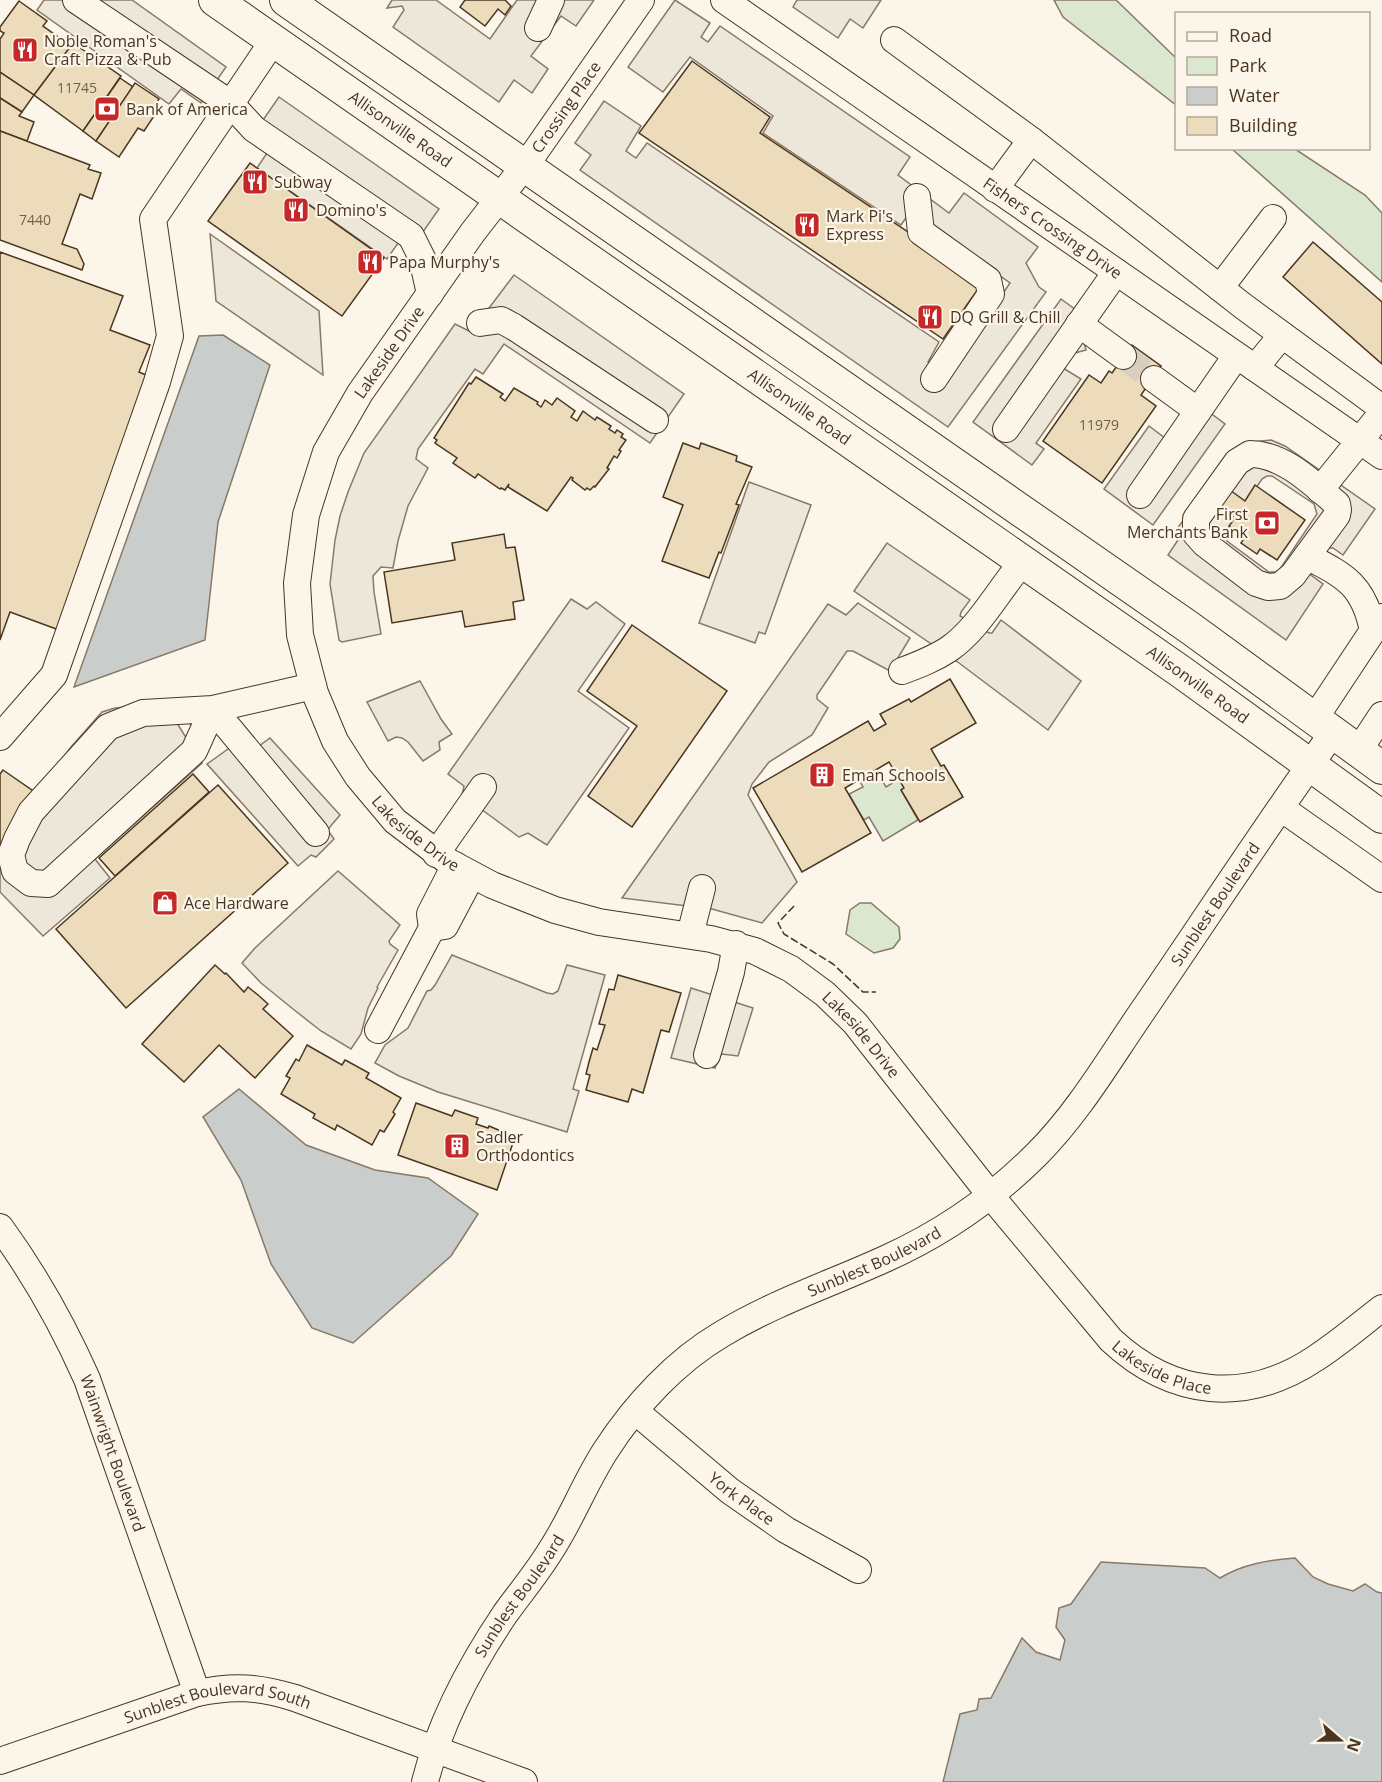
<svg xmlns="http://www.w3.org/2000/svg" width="1382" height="1782" viewBox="0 0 1382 1782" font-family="'Open Sans',sans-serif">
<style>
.green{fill:#dce7d0;stroke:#887966;stroke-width:1.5}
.parking{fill:#ede7d9;stroke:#887966;stroke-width:1.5;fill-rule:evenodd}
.water{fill:#c9cecd;stroke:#887966;stroke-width:1.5}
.building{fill:#ecdcbc;stroke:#4a3520;stroke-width:1.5}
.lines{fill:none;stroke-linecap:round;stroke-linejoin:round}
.minor-tunnel{stroke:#d8cfc1;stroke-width:26;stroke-dasharray:26 13;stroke-linecap:butt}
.minor-casing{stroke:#4a3520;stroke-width:28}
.major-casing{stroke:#4a3520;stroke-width:34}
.minor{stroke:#fbf6e9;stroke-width:26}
.major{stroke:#fbf6e9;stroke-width:32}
.fence{stroke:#4a3520;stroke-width:1.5;stroke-dasharray:8 3;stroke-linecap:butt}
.labels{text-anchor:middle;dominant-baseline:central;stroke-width:4.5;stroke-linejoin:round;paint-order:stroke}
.number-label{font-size:14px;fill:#725f47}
.poi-label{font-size:16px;fill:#4a3520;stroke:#fbf6e9;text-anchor:start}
.street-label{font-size:16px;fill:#4a3520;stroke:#fbf6e9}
</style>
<rect width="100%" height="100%" fill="#fbf6e9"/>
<g class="green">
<polygon points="1054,0 1116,0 1176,58 1176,105 1063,17"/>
<polygon points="1232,149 1295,149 1365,195 1382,213 1382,282"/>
<polygon points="876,770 886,787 899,779 904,788 901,790 918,820 883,841 869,817 864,820 849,794 863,787 859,780"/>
<polygon points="860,903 871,903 899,927 900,939 893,948 874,953 846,934 850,910"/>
</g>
<g class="parking">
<polygon points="44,0 132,0 226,67 201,103 181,89 169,104 37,10"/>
<polygon points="392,0 436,0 490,39 517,0 594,0 576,26 561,16 531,56 548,69 532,93 514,80 499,102 393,27 404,10 402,6 387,8"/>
<polygon points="675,0 710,23 701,37 708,42 720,26 910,157 898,175 949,213 964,193 1038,247 1026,263 1039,287 1046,292 948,427 580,170 591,155 575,143 604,101 641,126 626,151 636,158 647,143 939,342 928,362 948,375 1010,283 910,212 901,225 763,133 773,116 690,57 663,92 628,67"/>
<polygon points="797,0 881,0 863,28 850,19 838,38 793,7"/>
<polygon points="279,97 439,209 409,252 398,243 387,259 257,168 267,153 249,140"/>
<polygon points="210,234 319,311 323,375 216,301"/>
<polygon points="514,275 684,394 650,443 504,344 483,374 475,369 418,449 416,459 428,468 408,506 398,541 393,568 381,567 373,576 374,592 381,634 342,642 339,640 330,584 335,540 340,516 348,492 364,453 455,324 471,332"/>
<polygon points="1061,299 1076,310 1086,350 1075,353 1063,368 1081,379 1036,443 1044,449 1032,465 973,422"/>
<polygon points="1197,403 1225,424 1153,525 1104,489 1149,426 1165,438"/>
<path d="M1271,440L1285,446L1375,509L1343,555L1333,548H1326L1310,569L1311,575L1323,584L1286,640L1168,555L1178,540L1177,529L1230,455L1243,443ZM1267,476H1272L1314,504L1317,514L1280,569L1276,572H1269L1227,541L1226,538L1228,529L1262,479Z"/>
<polygon points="749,482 811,505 765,634 759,632 755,643 699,623"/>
<polygon points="887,543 970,600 961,612 960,616 989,633 992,633 1001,620 1081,681 1048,730 959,663 854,591"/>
<polygon points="571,599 587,609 596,602 625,624 578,691 629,728 547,845 528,833 519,837 462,795 464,786 448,774"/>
<polygon points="858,603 910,638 890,671 853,651 847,651 817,695 817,699 828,708 812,735 769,762 752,784 748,795 797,882 762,923 712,909 622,898 828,604 846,615"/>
<polygon points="420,681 441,719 452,734 439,742 440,750 423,761 408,742 402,738 396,737 388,741 367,702"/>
<polygon points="165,704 202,763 95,859 110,878 43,936 0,892 0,854 38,791 71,747 102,712 115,708"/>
<polygon points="249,734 259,746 270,738 340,815 329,828 329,832 334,839 316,857 311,855 298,866 207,764"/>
<polygon points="338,871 400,925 389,941 390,944 398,950 377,987 378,988 368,1008 361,1034 351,1049 321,1031 293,1009 261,983 242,963 255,948"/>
<polygon points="452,955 547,993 553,994 558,991 567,965 605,975 573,1089 579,1091 567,1132 438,1092 399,1076 375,1063 385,1045 408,1028 427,991 431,990 435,985"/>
<polygon points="691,988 753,1008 738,1056 722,1054 719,1057 715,1068 671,1058"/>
</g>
<g class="water">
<polygon points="223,335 270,365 218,522 205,640 74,687 199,336"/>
<polygon points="239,1089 306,1145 375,1170 428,1178 478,1214 451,1256 353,1343 312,1328 271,1264 241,1180 203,1117"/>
<path d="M1295,1558L1313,1577L1328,1584L1353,1591L1365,1584L1377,1592L1382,1593V1782H943L960,1714L977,1710L979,1699L991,1698L1022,1638L1036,1652L1060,1660L1065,1640L1056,1627L1059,1608L1071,1604L1101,1562L1205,1568L1220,1578C1243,1564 1269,1560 1295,1558Z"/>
</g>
<g class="building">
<polygon points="465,0 505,0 511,6 505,15 498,9 485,26 460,7"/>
<polygon points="19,1 47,21 43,26 71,46 34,95 0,72 0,39 4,33 0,31 0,27"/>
<polygon points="73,43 121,76 83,131 34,95"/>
<polygon points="692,61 770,117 760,133 983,282 943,339 639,133"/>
<polygon points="0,72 34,95 22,112 0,98"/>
<polygon points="120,78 133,87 96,141 83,131"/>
<polygon points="135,83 159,99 152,110 156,113 144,131 138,128 119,157 96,141"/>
<polygon points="0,98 22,112 19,116 34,122 27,141 0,131"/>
<polygon points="0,131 90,165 88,169 101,173 92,199 80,194 62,244 77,249 84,264 82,270 0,240"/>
<polygon points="250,163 384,258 342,316 208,221"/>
<polygon points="1313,242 1382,302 1382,364 1283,277"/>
<polygon points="0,252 123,296 110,330 150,345 139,372 153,378 59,630 10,612 0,640"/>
<polygon points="1132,345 1161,366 1141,395 1156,406 1102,483 1043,441 1089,375 1101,383 1109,371 1112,373"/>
<polygon points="476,377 503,394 500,397 505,401 514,388 538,402 537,404 541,407 545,400 552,405 557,398 575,411 571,417 577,421 583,411 595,420 597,417 611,426 609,429 615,433 617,430 623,434 621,437 626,440 619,450 621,451 617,458 614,456 607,468 609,469 595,487 594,486 590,490 587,488 585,490 572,480 573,478 571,477 547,511 508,487 509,484 505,490 501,488 500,489 478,474 475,478 453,463 457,458 435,443 437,440 434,438 469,383 471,384"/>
<polygon points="683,443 699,449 701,443 737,456 736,461 752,467 736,504 739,505 721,553 719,552 709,578 662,561 683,505 663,497"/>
<polygon points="1255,485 1305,520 1277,560 1260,549 1257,554 1241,543 1245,537 1229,526 1235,518 1216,504 1227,488 1245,501"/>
<polygon points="504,534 506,548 515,547 524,600 513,602 515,619 465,627 462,611 392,623 384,572 455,560 452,543"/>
<polygon points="632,625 727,691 632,827 588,796 637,726 587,691"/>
<polygon points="950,679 976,723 931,749 941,766 944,765 963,797 920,822 901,790 904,788 889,762 845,788 871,833 802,872 753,788 868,721 874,731 886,724 880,714 909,699 911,702"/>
<polygon points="3,770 39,795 0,851 0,774"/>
<polygon points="193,774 209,792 115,876 99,858"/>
<polygon points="218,785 288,863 126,1008 56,929"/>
<polygon points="215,965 225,974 226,973 244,992 248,987 258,995 268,1004 263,1009 293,1036 255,1078 219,1045 184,1082 142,1044"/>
<polygon points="618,975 681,993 669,1032 661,1030 643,1093 632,1089 628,1102 586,1090 590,1075 586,1074 589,1062 593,1048 597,1050 605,1025 599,1024 609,989 614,990"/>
<polygon points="307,1045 342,1065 345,1060 347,1061 369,1073 366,1078 401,1098 393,1112 395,1114 384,1132 380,1130 372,1145 337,1125 335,1130 313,1118 315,1114 281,1094 290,1078 286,1076 296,1059 299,1061"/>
<polygon points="416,1103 452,1116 455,1110 478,1118 476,1124 488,1128 489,1126 515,1137 497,1190 398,1155"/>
</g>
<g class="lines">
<polyline class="minor-tunnel" points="1123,356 1154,379"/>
<defs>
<g id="minor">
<polyline points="76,0 231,104 254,129 411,236 422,258 430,294"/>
<path id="s1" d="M641,0L535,152L473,232L360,393L326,452L306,515L297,583L300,635L315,693L335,741L358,777L395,821L449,862L492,885L555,910L599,922L711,939L755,951L791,969L825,994L855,1023L991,1196L1111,1340C1172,1397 1246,1405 1316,1358C1339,1343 1360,1325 1382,1308"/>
<path id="s2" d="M724,0L1382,456"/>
<polyline points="538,28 551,0"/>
<polyline points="894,40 1031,140 1243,306 1382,408"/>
<polyline points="995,189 1031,140"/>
<polyline points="917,197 921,232 988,280 991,294 934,379"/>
<polyline points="1220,288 1273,218"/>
<polyline points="480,323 501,320 514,327 655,420"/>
<polyline points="1079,324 1123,356"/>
<polyline points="1255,368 1282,335"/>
<polyline points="1154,379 1198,411"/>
<polyline points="1006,429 1116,272"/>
<path d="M1250,454C1284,454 1313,484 1337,504L1338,510L1337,515L1293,575L1280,586L1268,587L1256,583L1205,544L1196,534V519L1237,462Z"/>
<polyline points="1320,490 1382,413"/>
<polyline points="1140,495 1236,356"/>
<path d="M1307,556C1345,576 1364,585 1373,631"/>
<path d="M902,671C918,665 934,659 949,649C975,631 993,600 1013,574"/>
<polyline points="313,686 213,709 143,713 108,727 31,812 17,839 11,855 15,871 31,883 48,884 194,751 213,709 316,833"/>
<polyline points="1315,718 1382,617"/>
<polyline points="0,737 54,675 157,382 170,336 153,219 273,41"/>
<polyline points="1359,750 1382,715"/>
<polyline points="1281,808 1382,879"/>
<polyline points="436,854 483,787"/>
<polyline points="455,865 430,914 432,928 445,926 472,875"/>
<polyline points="690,935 702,888"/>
<polyline points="378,1030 432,928"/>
<polyline points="707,1055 731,972 736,944"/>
<path id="s3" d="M0,1227C35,1275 63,1325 87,1379L197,1693"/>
<path id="s4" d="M635,1411L730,1491L786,1530L858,1570"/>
<path id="s5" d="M0,1761L197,1693C234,1685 259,1687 295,1698L524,1782"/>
<path id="s6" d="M425,1782C440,1722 470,1666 505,1614C520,1593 537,1573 551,1550C572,1518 585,1482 606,1450C635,1405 676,1361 722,1334C773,1303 830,1284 885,1259C941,1234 994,1197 1037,1154C1079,1112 1110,1058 1144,1009C1207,917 1269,822 1334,731"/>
</g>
<g id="major">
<path id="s7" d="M215,0L1180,671L1382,817"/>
<polyline points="286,0 1190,628 1382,768"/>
</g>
</defs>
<use href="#minor" class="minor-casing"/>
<use href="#major" class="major-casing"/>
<use href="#minor" class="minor"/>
<use href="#major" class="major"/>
<polyline class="fence" points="794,906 778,923 784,934 833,964 863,992 876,992"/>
</g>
<defs>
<symbol id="restaurant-square" viewBox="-11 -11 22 22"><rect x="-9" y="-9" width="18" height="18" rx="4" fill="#c62828" stroke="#fbf6e9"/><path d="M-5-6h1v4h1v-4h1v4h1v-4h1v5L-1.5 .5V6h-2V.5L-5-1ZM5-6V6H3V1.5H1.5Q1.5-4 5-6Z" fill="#fff"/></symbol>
<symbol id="bank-square" viewBox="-11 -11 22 22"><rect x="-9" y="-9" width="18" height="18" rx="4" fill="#c62828" stroke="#fbf6e9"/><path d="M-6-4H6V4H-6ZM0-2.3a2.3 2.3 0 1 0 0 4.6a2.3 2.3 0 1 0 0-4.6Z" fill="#fff"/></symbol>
<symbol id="building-square" viewBox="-11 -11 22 22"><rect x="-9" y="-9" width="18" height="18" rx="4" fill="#c62828" stroke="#fbf6e9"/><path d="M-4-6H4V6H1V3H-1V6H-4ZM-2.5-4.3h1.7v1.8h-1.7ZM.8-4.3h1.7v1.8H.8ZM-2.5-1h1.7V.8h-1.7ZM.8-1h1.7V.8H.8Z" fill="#fff"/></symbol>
<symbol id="shop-square" viewBox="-11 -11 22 22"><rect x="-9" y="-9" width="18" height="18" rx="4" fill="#c62828" stroke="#fbf6e9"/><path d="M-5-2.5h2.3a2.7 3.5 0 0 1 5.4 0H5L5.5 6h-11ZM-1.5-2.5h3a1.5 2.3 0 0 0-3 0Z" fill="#fff"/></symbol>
</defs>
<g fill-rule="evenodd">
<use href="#restaurant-square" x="10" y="35" width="30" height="30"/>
<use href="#bank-square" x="92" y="94" width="30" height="30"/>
<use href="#restaurant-square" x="240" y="167" width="30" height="30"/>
<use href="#restaurant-square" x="281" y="195" width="30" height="30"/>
<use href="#restaurant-square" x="792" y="210" width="30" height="30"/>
<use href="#restaurant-square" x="355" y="247" width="30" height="30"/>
<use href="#restaurant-square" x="915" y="302" width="30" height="30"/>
<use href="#bank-square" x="1252" y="508" width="30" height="30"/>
<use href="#building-square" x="807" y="760" width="30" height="30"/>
<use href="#shop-square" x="150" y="888" width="30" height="30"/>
<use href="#building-square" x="442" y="1131" width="30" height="30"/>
</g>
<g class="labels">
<g class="number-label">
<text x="77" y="87">11745</text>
<text x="35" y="219">7440</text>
<text x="1099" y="424">11979</text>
</g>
<g class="poi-label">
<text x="44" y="41">Noble Roman's<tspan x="44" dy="18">Craft Pizza &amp; Pub</tspan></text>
<text x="126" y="109">Bank of America</text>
<text x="274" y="182">Subway</text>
<text x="316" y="210">Domino's</text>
<text x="826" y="216">Mark Pi's<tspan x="826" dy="18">Express</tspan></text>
<text x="389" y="262">Papa Murphy's</text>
<text x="950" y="317">DQ Grill &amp; Chill</text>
<text x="1248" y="514" text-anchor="end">First<tspan x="1248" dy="18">Merchants Bank</tspan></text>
<text x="842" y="775">Eman Schools</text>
<text x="184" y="903">Ace Hardware</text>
<text x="476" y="1137">Sadler<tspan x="476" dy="18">Orthodontics</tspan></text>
</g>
<g class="street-label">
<text transform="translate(566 107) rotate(-55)">Crossing Place</text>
<text stroke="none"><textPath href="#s7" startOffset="226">Allisonville Road</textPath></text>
<text stroke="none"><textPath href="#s2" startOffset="400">Fishers Crossing Drive</textPath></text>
<text transform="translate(389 352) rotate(-55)">Lakeside Drive</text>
<text stroke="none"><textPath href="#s7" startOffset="712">Allisonville Road</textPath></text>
<text stroke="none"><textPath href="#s7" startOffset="1198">Allisonville Road</textPath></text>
<text stroke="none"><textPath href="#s1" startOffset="974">Lakeside Drive</textPath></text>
<text stroke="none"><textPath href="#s6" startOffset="1218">Sunblest Boulevard</textPath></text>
<text stroke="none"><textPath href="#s1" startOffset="1476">Lakeside Drive</textPath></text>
<text stroke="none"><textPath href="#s6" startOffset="714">Sunblest Boulevard</textPath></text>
<text stroke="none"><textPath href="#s1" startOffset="1930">Lakeside Place</textPath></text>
<text stroke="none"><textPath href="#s3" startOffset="254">Wainwright Boulevard</textPath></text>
<text stroke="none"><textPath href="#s4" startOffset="138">York Place</textPath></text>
<text stroke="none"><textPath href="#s6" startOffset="210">Sunblest Boulevard</textPath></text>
<text stroke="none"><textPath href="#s5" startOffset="228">Sunblest Boulevard South</textPath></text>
</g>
</g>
<rect x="1175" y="12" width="195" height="138" fill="#fbf6e9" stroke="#b4a999" stroke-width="1.5"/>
<rect x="1187" y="32" width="30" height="9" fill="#fbf6e9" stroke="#b4a999" stroke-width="1.5"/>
<text x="1229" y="42" font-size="18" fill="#4a3520">Road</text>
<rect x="1187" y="57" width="30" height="18" fill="#dce7d0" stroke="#b4a999" stroke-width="1.5"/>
<text x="1229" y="72" font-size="18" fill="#4a3520">Park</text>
<rect x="1187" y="87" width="30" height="18" fill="#c9cecd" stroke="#b4a999" stroke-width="1.5"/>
<text x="1229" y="102" font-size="18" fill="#4a3520">Water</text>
<rect x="1187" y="117" width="30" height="18" fill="#ecdcbc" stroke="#b4a999" stroke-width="1.5"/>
<text x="1229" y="132" font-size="18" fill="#4a3520">Building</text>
<g transform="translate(1340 1740) rotate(110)" stroke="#fbf6e9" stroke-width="4.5" paint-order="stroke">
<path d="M0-4.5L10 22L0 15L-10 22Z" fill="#4a3520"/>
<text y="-9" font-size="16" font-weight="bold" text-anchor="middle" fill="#4a3520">N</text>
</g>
</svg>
